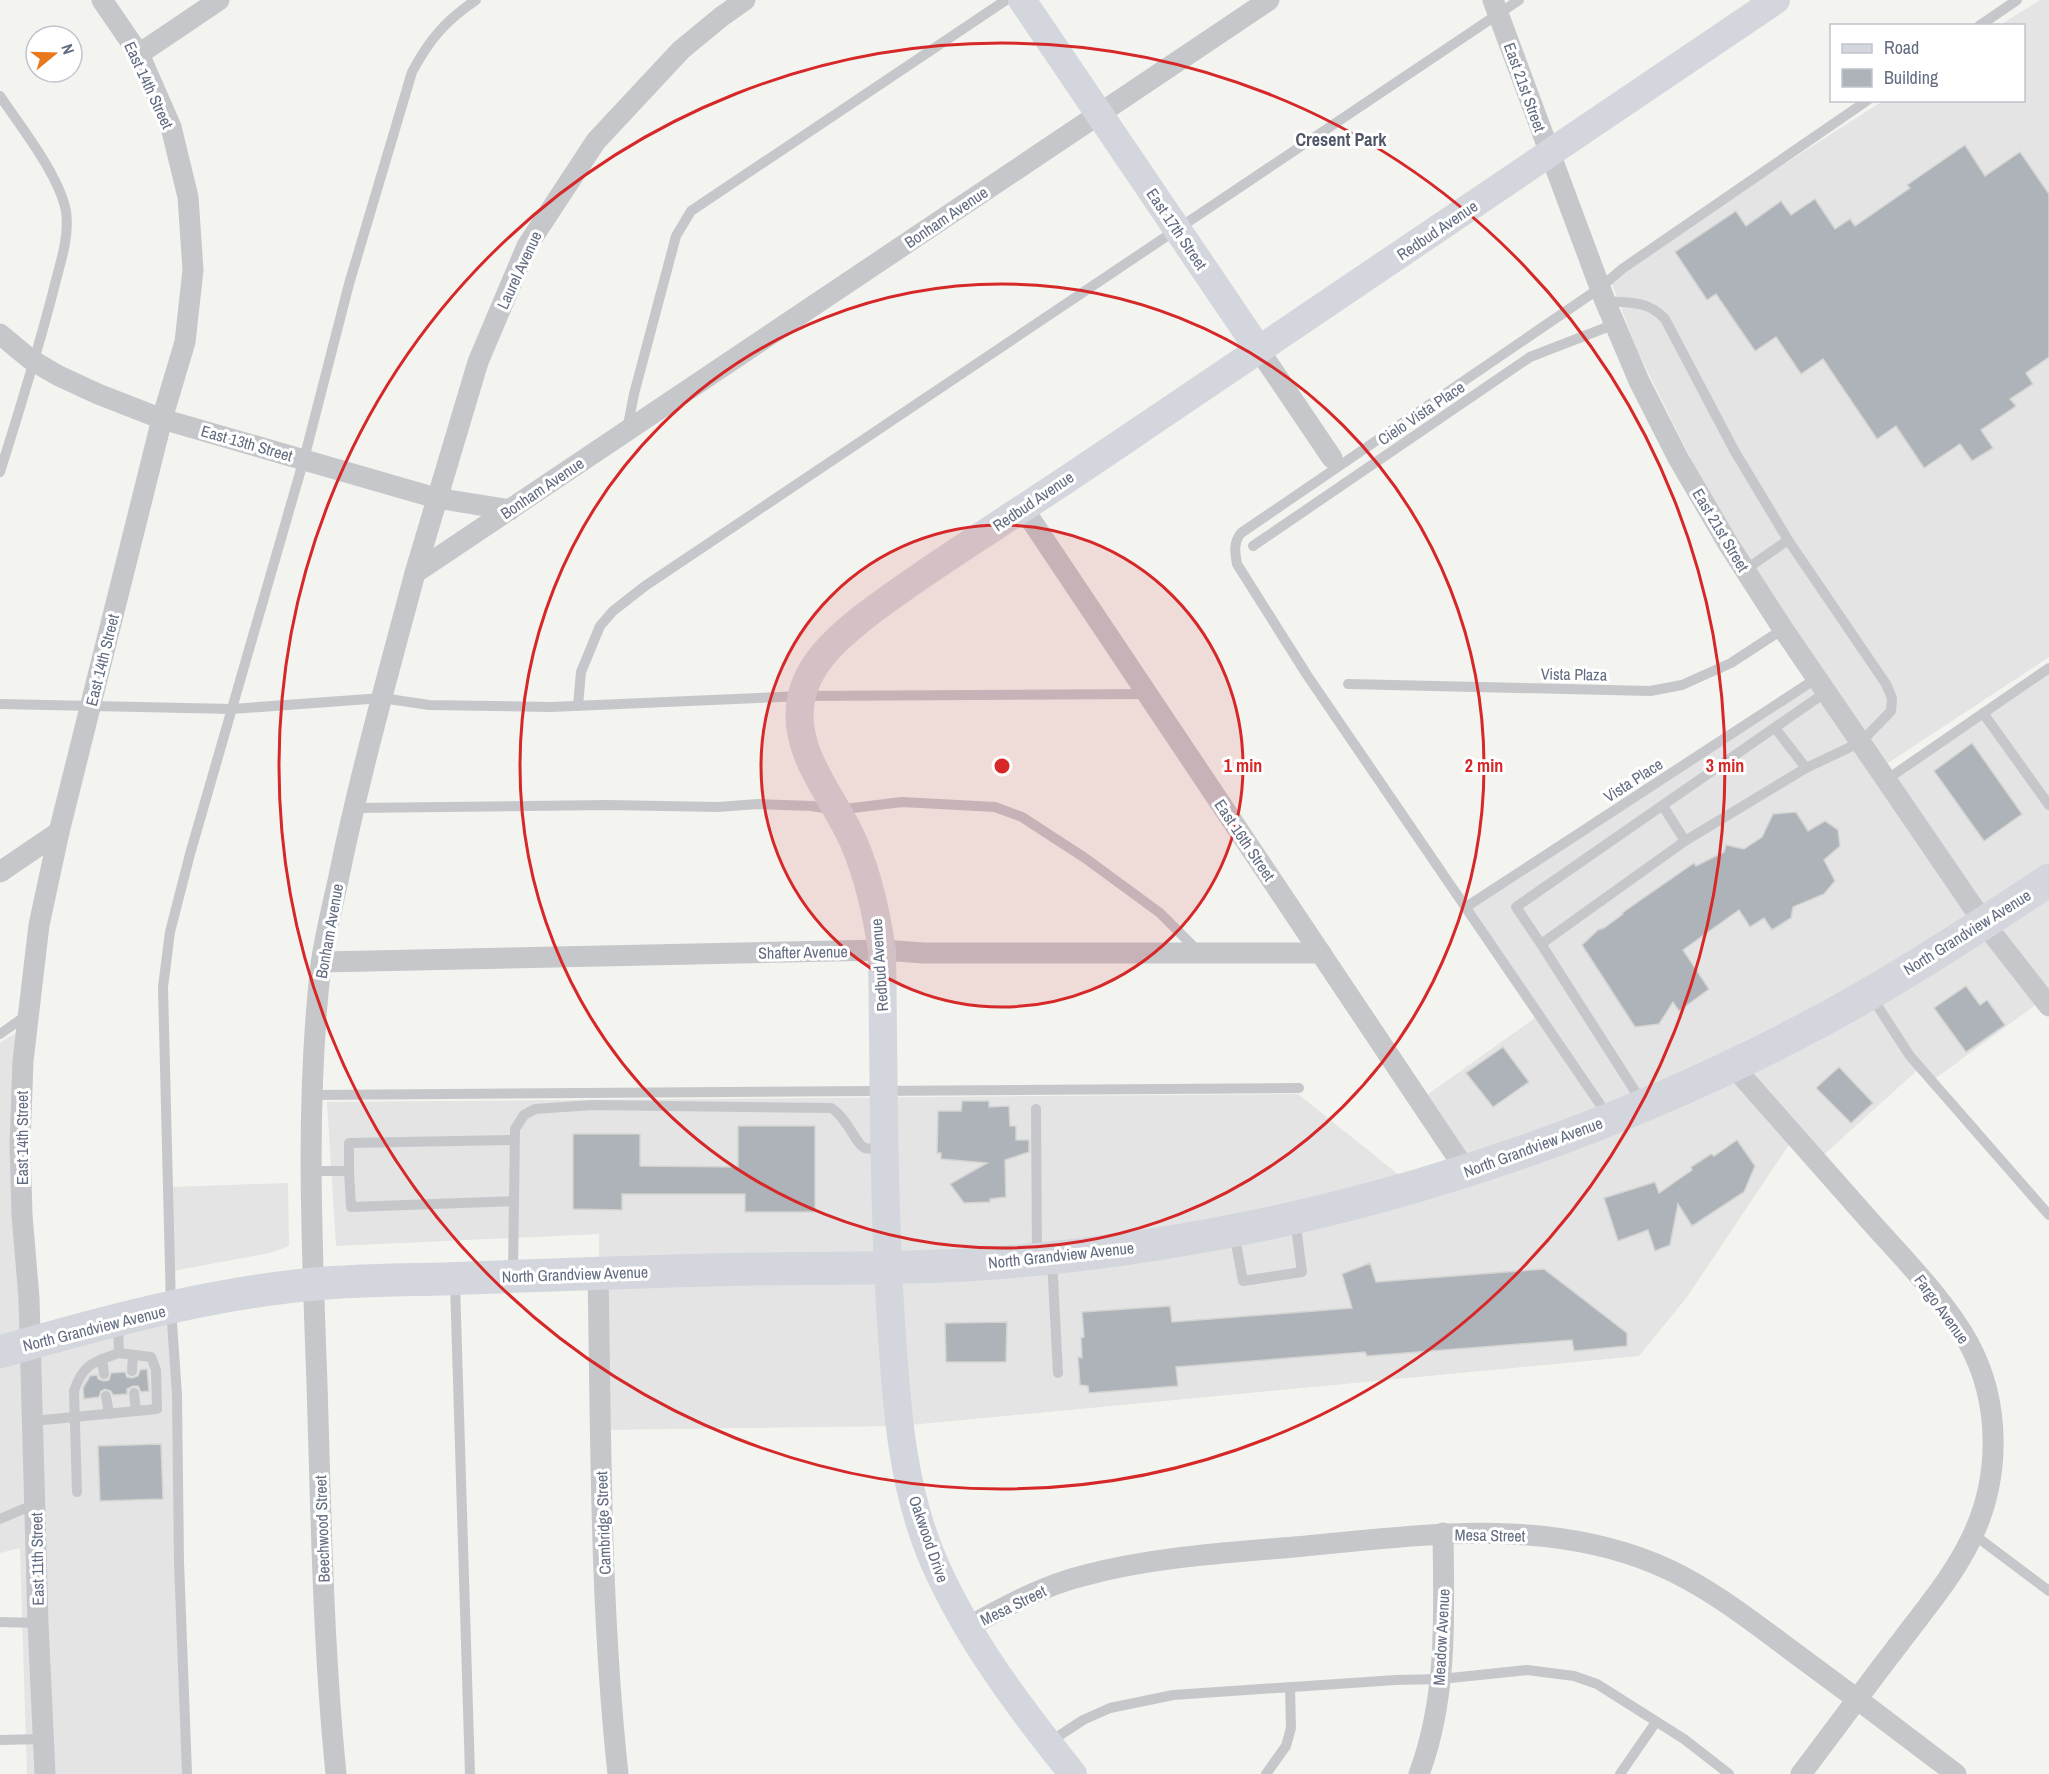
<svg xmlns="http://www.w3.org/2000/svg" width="2049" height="1774" viewBox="0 0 2049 1774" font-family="'Archivo Narrow',sans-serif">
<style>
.built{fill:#e3e4e3}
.building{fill:#aeb2b9;stroke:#d4d5d2;stroke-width:1.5}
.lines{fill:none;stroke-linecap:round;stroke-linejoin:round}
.lane{stroke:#c5c7cb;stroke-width:10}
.street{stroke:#c5c7cb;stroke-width:21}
.secondary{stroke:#d3d6dc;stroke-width:28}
.primary{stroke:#d3d6dc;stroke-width:33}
.ring{fill:none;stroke:#d62828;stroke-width:3}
.labels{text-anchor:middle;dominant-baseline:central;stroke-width:6;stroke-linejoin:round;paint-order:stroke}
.street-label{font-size:16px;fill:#626c81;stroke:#fff}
.neighbourhood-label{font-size:18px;font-weight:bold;fill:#505766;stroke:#fff}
.centre{fill:#d62828;stroke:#fff;stroke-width:3}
.ring-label{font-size:18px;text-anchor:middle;font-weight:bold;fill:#d62828;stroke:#fff;stroke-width:6;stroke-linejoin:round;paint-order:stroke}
</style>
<rect width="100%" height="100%" fill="#f3f4ef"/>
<g class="built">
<polygon points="2040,0 2049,0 2049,657 1879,769 1887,781 2049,673 2049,995 1936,1078 1922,1066 1818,1160 1794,1137 1687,1297 1639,1356 899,1426 601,1430 599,1234 336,1246 327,1102 1298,1094 1414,1187 1467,1172 1420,1100 1539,1015 1471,908 1816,676 1747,573 1637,350 1609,276 1883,101 2024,100 2024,26 2000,25"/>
<polygon points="26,1026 31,1343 171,1308 186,1774 27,1774 20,1548 0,1553 0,1043"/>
<polygon points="288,1183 289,1246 270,1253 173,1271 172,1187"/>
</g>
<g class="building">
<polygon points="1965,145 1985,176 2020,152 2049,194 2049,357 2026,373 2033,384 2010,399 2016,406 1981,430 1993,448 1972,461 1960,444 1924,468 1896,426 1877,439 1823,359 1801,374 1776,337 1755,351 1716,294 1707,300 1675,252 1736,211 1746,226 1781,201 1791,215 1815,199 1835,229 1850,219 1855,226 1910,188 1907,185"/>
<polygon points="1972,743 2022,814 1984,841 1934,771"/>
<polygon points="1796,812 1808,831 1825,821 1838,830 1840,846 1824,860 1835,881 1824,894 1793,907 1791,918 1772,930 1764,918 1750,927 1739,910 1683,950 1709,989 1679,1011 1673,1002 1659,1024 1635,1027 1582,945 1598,930 1604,928 1623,914 1622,913 1694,863 1696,866 1724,852 1726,845 1744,849 1762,837 1773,814"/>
<polygon points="1966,986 1980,1005 1987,1000 2005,1025 1966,1052 1934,1008"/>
<polygon points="1503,1047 1529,1082 1493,1107 1466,1073"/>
<polygon points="1839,1067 1873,1103 1851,1123 1816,1088"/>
<polygon points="962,1101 989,1101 989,1107 1009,1106 1010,1126 1016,1126 1016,1140 1029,1140 1029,1152 1005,1160 1006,1197 990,1199 990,1202 964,1203 950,1184 987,1163 941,1159 941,1153 937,1153 938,1111 961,1111"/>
<polygon points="738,1126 815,1126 815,1212 745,1212 745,1194 622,1194 622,1210 573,1209 573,1134 640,1134 640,1166 738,1167"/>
<polygon points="1737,1140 1755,1166 1744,1192 1692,1226 1678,1204 1670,1245 1655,1251 1648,1230 1618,1241 1604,1198 1655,1182 1659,1193 1692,1170 1691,1167 1711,1154 1714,1156"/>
<polygon points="1370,1263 1376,1282 1544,1269 1627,1333 1627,1346 1574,1351 1572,1340 1367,1356 1365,1352 1176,1367 1178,1386 1089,1393 1088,1386 1080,1385 1078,1357 1082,1358 1081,1338 1084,1337 1082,1312 1170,1306 1172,1322 1352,1308 1342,1274"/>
<polygon points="1007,1322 1006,1362 946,1362 945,1323"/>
<polygon points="147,1369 149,1391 141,1392 138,1386 133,1386 127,1389 127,1394 113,1395 111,1391 105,1389 101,1391 99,1397 84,1399 83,1388 90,1376 97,1375 98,1379 104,1381 109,1380 111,1373 125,1372 127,1377 132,1378 138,1376 140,1370"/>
<polygon points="161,1444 163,1499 100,1501 98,1446"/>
</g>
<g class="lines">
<g class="lane">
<polyline points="1979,26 2017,0"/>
<path d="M0,96C21,127 59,175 66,211C70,238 59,266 53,292C37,353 19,412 0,472"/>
<path d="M1605,301C1630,303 1647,300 1665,319L1734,450L1788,540L1886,684L1892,698L1891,711L1861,742L1806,768L1685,841L1541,944L1642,1102"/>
<polyline points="627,430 634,394 676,236 691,211 1006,0"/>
<polyline points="1253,546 1530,357 1615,324"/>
<polyline points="1745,570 1788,540"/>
<polyline points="1348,684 1650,691 1682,685 1731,663 1783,629"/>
<polyline points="0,704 232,709 382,698 429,705 551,707 802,696 1147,694"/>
<polyline points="578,706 581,672 600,626 613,611 645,586 1519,0"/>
<polyline points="1983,713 2049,805"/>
<polyline points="1775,728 1806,768"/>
<polyline points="1886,780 2049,668"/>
<polyline points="1663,806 1685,841"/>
<polyline points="354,808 607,805 718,807 758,804 812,806 836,810 902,802 995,807 1022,817 1085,858 1160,913 1198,951"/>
<polyline points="1466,907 1817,678"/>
<polyline points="1541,944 1516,907 1826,692"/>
<polyline points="1871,996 1910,1056 2049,1215"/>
<polyline points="0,1034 27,1015"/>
<polyline points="312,1095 1299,1088"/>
<polyline points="1036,1109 1037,1256"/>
<path d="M1608,1116L1307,675L1237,564C1235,552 1233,543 1241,533L1600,288L1622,269L1868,100"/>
<polyline points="312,1171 349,1171 351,1207 514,1201"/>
<polyline points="349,1171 349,1143 514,1140"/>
<polyline points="1234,1233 1243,1281 1302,1272 1295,1220"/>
<polyline points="1052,1260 1058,1373"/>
<path d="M513,1272L515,1129L524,1115L535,1109L593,1105L831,1108C847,1117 856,1145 865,1148C870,1150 879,1147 885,1147"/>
<polyline points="455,1283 470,1774"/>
<polyline points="102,1359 104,1374"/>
<polyline points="132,1371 133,1355"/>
<polyline points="134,1393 136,1411"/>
<polyline points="106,1396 109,1414"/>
<polyline points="33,1421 157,1409 156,1370 151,1357 119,1353 118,1324"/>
<path d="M77,1492L74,1391C83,1364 93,1362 119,1353"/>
<polyline points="0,1519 35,1504"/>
<polyline points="1973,1534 2049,1591"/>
<polyline points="0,1622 38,1623"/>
<polyline points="0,1740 42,1739"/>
<polyline points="1048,1743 1083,1720 1110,1708 1173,1695 1396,1680 1441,1679 1527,1670 1574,1676 1597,1684 1684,1739 1729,1774"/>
<path d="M187,1774L179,1562L177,1395L171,1308L163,987L170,932L190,854L304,459L349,284L412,72C429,40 446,20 476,0"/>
<polyline points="1266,1774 1286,1746 1291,1728 1290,1687"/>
<polyline points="1620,1774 1656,1722"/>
</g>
<g class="street">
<polyline points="1493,0 1605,301 1639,381 1678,458 1727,542 1783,629 1984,923 2049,1006"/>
<polyline points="139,54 219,0"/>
<polyline points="0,334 30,359 57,375 98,394 162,419 436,498 510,510"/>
<polyline points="1259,350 1332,458"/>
<polyline points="1023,508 1467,1172"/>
<polyline points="415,573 478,362 527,246 596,141 681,50 721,17 745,0"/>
<polyline points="0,872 59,832"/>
<polyline points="322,962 882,950 924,953 1321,953"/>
<path d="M1733,1066C1776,1115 1819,1163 1862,1212C1896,1251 1943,1297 1968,1342C2001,1402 2001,1478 1971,1539C1954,1575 1926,1608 1902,1640C1868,1684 1835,1729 1801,1774"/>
<path d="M598,1272C601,1439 600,1608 618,1774"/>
<path d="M968,1627C1006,1606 1044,1585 1086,1575C1154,1557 1225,1553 1294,1547C1414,1536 1541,1516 1656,1564C1704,1584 1747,1617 1788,1648C1844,1689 1900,1731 1956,1774"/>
<polyline points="45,1774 38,1623 29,1298 22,1215 20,1145 23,1061 39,925 59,832 162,419 185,342 193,270 188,197 171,127 139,54 102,0"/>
<path d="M336,1774C323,1645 321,1514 317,1384C312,1245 305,1104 321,964C325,936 332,908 338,881C359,777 388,675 415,573L1269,0"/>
<path d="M1419,1774C1448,1697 1444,1614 1443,1533"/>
</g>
<g class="secondary">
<polyline points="1022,0 1259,350"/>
<path d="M1073,1774C1021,1710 967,1638 934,1562C903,1491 897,1412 892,1336C883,1208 884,1079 882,950C876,913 869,878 854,843C835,798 791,753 801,700C807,665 835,640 861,619C910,581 963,548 1014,514C1070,478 1125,440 1180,403C1379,269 1578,135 1776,0"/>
</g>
<path class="primary" d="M0,1352C100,1323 211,1293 315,1284C357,1280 401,1280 443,1279C547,1275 651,1271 755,1269C830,1268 905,1269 980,1264C1277,1244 1569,1157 1830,1016C1905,975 1978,927 2049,880"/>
</g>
<circle cx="1002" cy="766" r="241" fill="#d62828" fill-opacity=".12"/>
<g class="ring">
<circle cx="1002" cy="766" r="241"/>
<circle cx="1002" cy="766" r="482"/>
<circle cx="1002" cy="766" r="723"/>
</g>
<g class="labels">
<g class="street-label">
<text transform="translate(149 85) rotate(65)">East 14th Street</text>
<text transform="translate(1525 87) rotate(70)">East 21st Street</text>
<text transform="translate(946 217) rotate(-34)">Bonham Avenue</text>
<text transform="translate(1177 229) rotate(56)">East 17th Street</text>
<text transform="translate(1437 230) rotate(-34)">Redbud Avenue</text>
<text transform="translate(519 270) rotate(-65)">Laurel Avenue</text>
<text transform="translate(1421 413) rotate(-34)">Cielo Vista Place</text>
<text transform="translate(247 443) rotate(16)">East 13th Street</text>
<text transform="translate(542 488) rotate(-34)">Bonham Avenue</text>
<text transform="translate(1033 501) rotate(-34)">Redbud Avenue</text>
<text transform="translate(1721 530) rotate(59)">East 21st Street</text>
<text transform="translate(102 660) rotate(-76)">East 14th Street</text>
<text transform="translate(1574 674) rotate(1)">Vista Plaza</text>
<text transform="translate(1633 780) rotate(-33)">Vista Place</text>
<text transform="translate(1245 840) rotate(56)">East 16th Street</text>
<text transform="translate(329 931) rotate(-80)">Bonham Avenue</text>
<text transform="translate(1967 932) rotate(-32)">North Grandview Avenue</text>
<text transform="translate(803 952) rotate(-1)">Shafter Avenue</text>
<text transform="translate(879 965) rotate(-94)">Redbud Avenue</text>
<text transform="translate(22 1138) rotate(-90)">East 14th Street</text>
<text transform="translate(1533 1147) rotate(-20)">North Grandview Avenue</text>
<text transform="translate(1061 1255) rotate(-6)">North Grandview Avenue</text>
<text transform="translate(575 1274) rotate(-2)">North Grandview Avenue</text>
<text transform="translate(1942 1309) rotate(54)">Fargo Avenue</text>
<text transform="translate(94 1328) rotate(-14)">North Grandview Avenue</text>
<text transform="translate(603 1523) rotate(-92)">Cambridge Street</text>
<text transform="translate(322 1529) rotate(-92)">Beechwood Street</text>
<text transform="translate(1490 1535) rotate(1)">Mesa Street</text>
<text transform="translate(929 1539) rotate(71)">Oakwood Drive</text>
<text transform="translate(37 1559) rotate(-91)">East 11th Street</text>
<text transform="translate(1013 1605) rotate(-26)">Mesa Street</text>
<text transform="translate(1441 1637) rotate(-87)">Meadow Avenue</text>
</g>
<g class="neighbourhood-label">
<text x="1341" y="139">Cresent Park</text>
</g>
</g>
<circle cx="1002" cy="766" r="9" class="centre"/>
<g class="ring-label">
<text x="1243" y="772">1 min</text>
<text x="1484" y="772">2 min</text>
<text x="1725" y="772">3 min</text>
</g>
<rect x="1830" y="24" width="195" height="78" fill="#ffffff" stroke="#c0c4cd" stroke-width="1.5"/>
<rect x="1842" y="44" width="30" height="9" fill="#d3d6dc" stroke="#c0c4cd" stroke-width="1.5"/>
<text x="1884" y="54" font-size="18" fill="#626c81">Road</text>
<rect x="1842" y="69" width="30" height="18" fill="#aeb2b9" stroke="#c0c4cd" stroke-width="1.5"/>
<text x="1884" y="84" font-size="18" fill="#626c81">Building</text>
<g transform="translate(54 54) rotate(71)"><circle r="28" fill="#ffffff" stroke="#c0c4cd" stroke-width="1.5"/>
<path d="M0-4.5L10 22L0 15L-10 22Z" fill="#e8781b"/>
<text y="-9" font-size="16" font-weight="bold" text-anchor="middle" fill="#626c81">N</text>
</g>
</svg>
